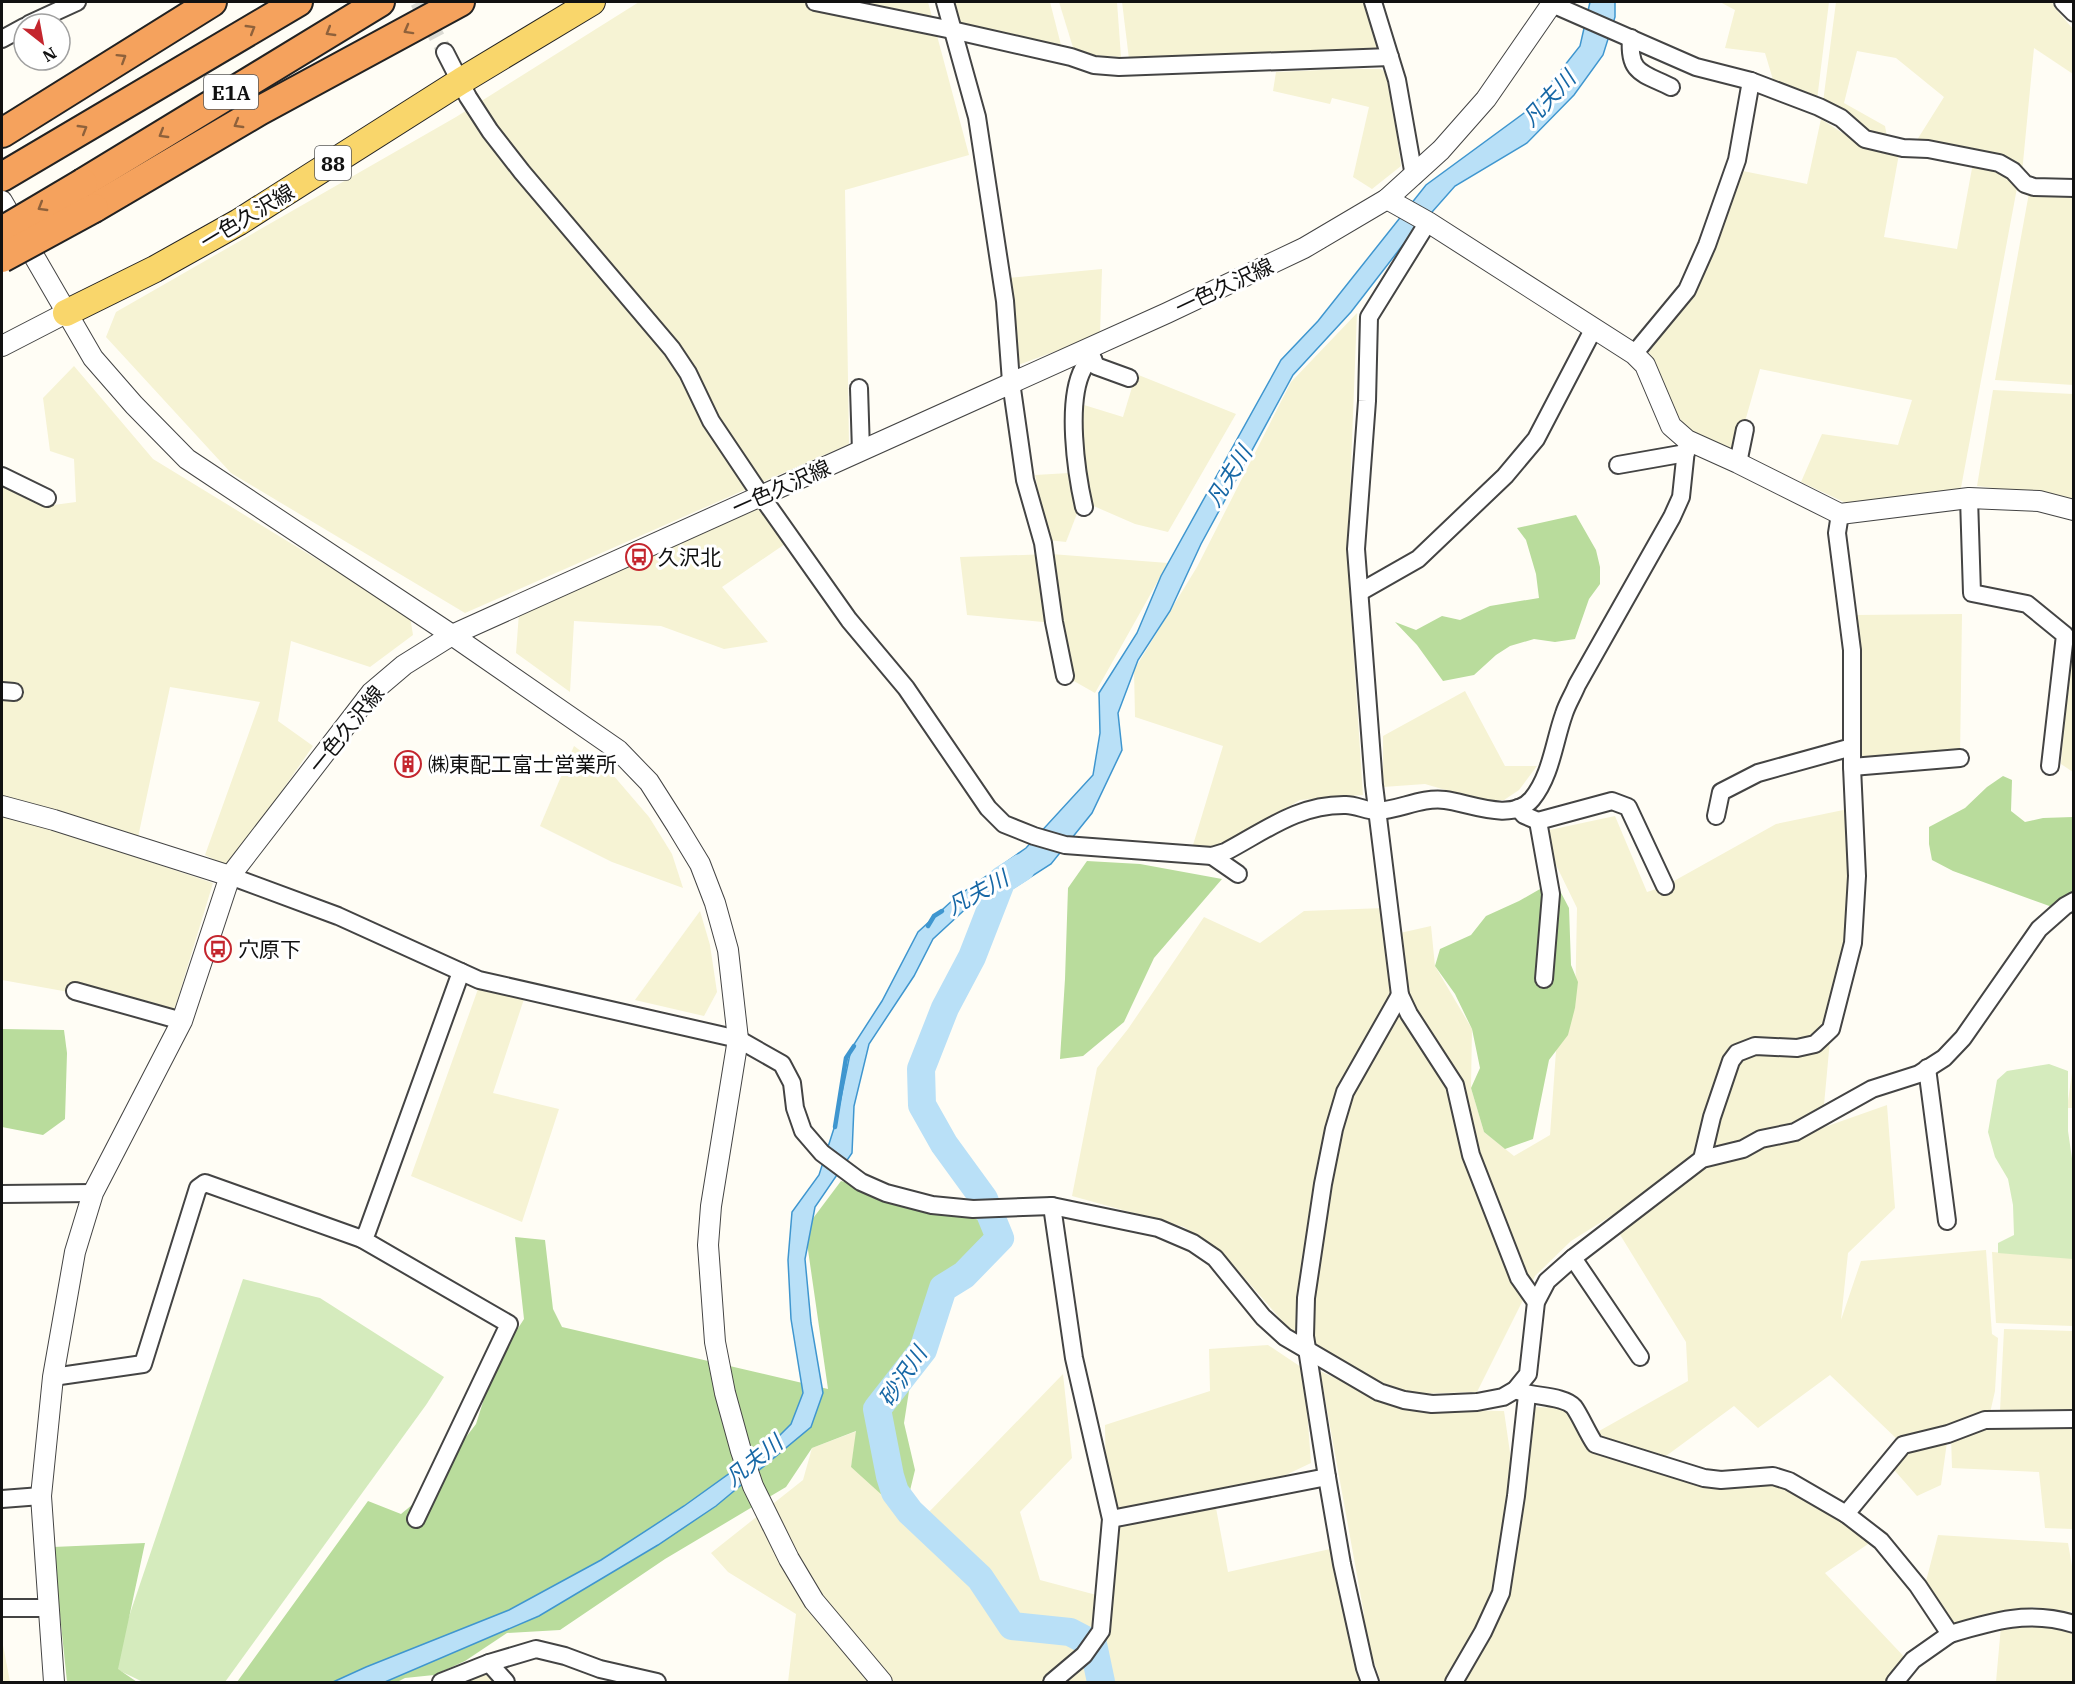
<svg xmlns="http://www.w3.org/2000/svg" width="2075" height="1684" viewBox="0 0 2075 1684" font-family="'IBM Plex Serif','Noto Sans JP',serif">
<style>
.farmland{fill:#f6f3d4}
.green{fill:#d5ebbd}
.forest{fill:#b9dc9c}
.water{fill:#b9e0f7;stroke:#3f96cf;stroke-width:1.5}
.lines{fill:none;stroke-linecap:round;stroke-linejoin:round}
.stream{stroke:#3f96cf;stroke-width:4.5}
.river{stroke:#b9e0f7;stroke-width:28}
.minor-tunnel{stroke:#dbdad3;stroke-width:16;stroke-dasharray:16 8;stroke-linecap:butt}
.minor-casing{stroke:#444;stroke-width:20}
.tertiary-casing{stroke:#444;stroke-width:22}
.primary-casing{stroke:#222;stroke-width:28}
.motorway-casing{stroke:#222;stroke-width:32}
.minor{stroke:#fff;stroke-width:16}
.tertiary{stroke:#fff;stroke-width:20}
.primary{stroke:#f9d66b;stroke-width:26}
.motorway{stroke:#f5a25d;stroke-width:28}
.motorway-bridge-casing{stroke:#222;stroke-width:32;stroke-linecap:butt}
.motorway-bridge{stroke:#f5a25d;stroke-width:28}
.oneway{stroke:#8e613b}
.labels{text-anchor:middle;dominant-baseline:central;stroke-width:6;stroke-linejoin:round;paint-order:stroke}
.shield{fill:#fff;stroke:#585858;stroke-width:1.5}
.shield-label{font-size:20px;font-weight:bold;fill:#111}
.street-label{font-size:21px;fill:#111;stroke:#fff}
.poi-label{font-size:21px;fill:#111;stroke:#fff;text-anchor:start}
.water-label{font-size:22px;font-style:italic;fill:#1768a6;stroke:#fff}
</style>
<rect width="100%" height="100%" fill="#fffdf5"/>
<g class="farmland">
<polygon points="639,2 928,2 969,155 845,190 849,444 465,613 231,473 106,337 116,312 456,117"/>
<polygon points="952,2 1050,2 1062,49 958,24"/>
<polygon points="1059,2 1117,2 1121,57 1075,54"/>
<polygon points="1122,2 1363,2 1383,49 1129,59"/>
<polygon points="1720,2 1829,2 1817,100 1774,83 1765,53 1725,48 1735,10"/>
<polygon points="1836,2 2052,2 2055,8 2073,29 2073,74 2034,48 2022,173 2000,157 1917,140 1944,97 1896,58 1857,51 1844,103 1885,126 1887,137 1871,135 1823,102"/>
<polygon points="1345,69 1381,69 1389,76 1401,166 1372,189 1353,177 1369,107 1332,98 1330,104 1273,91 1276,72"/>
<polygon points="1821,119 1861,145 1899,154 1884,237 1957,249 1973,163 2001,169 2017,188 1960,493 1921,499 1846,503 1801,482 1822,434 1898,445 1912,400 1760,369 1746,418 1734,449 1689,431 1675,412 1647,355 1693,291 1738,170 1807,184"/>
<polygon points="2073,192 2073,385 1995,380 2029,193"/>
<polygon points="1102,269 1100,335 1015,366 1008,278"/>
<polygon points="1357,313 1350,492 1350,597 1363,795 1300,800 1221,847 1193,845 1223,746 1135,717 1134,670 1197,567 1291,382"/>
<polygon points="74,366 153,459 410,616 413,635 370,667 291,641 278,721 313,746 229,867 205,855 260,702 170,687 137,842 2,804 2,485 46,506 76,502 74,459 50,451 43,398"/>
<polygon points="1136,374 1236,414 1168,532 1135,524 1089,504 1080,462 1084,405 1123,417"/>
<polygon points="1993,390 2073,394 2073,502 2041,494 1977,486"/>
<polygon points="1069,473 1078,511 1066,542 1048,540 1035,475"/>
<polygon points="760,506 785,544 722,587 768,642 724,649 661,626 574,621 570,692 516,653 519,613"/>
<polygon points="1051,554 1168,563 1095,693 1065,676 1054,623 967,615 960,557"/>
<polygon points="1962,614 1960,758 1858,766 1853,615"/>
<polygon points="2073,623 2073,772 2061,764 2069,638"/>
<polygon points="1465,691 1505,766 1537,766 1519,790 1504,800 1480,800 1425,784 1383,787 1383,736"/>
<polygon points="574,746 613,775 649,817 672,854 683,888 612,862 540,826"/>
<polygon points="1853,808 1857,877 1831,1029 1824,1105 1743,1149 1702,1159 1571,1241 1535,1276 1477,1392 1413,1394 1362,1375 1291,1331 1227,1258 1184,1227 1072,1196 1097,1068 1128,1029 1204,917 1260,943 1304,911 1384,908 1391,935 1431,926 1435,966 1472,1029 1471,1088 1484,1132 1514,1156 1550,1135 1556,1051 1575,1008 1577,908 1540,832 1615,816 1647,892 1665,886 1776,824"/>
<polygon points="2,814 34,823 213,883 174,1011 2,980"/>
<polygon points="700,911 710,945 717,992 704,1016 635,1000"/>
<polygon points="478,989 524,999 493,1093 559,1109 522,1222 411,1176"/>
<polygon points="2073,1066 2073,1108 2067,1108"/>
<polygon points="1887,1105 1895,1208 1848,1253 1841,1320 1861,1261 1986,1250 1992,1334 1998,1338 1995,1391 1990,1413 1949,1428 1941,1485 1917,1496 1888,1463 1899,1441 1830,1375 1758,1428 1734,1406 1666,1456 1592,1435 1688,1381 1686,1342 1619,1233 1694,1173"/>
<polygon points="1992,1252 2073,1258 2073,1326 1996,1323"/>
<polygon points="2004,1329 2073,1331 2073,1412 2000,1411"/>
<polygon points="1268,1345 1304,1369 1311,1463 1216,1508 1228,1572 1339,1547 1372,1682 788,1682 796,1614 728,1572 711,1553 803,1480 812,1448 857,1431 851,1467 923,1524 927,1514 1063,1374 1072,1458 1020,1512 1040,1580 1104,1597 1106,1499 1105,1425 1210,1391 1209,1349"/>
<polygon points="1320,1371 1403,1409 1504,1411 1516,1494 1536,1407 1564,1408 1589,1451 1718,1480 1773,1476 1877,1538 1825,1573 1910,1663 1893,1682 1381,1682 1360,1622 1364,1614"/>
<polygon points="2073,1424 2073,1529 2045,1528 2039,1472 1952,1468 1951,1436 1982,1428"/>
<polygon points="1938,1535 2068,1543 2073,1572 2073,1612 2033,1607 1952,1625 1925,1585"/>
<polygon points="2029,1618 2073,1628 2073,1682 1996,1682 2001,1626"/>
<polygon points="2,1645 3,1645 10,1682 2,1682"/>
<polygon points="487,1672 497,1682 462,1682"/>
</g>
<g class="green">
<polygon points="2049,1064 2068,1071 2068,1131 2074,1172 2073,1259 1998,1253 1998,1243 2014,1235 2013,1205 2008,1179 1995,1157 1988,1132 1997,1080 2007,1071"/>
<polygon points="243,1279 320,1298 444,1377 426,1405 225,1682 143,1682 112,1667"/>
</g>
<g class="forest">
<polygon points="1576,515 1596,550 1600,567 1600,584 1589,599 1575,639 1555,642 1534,639 1510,646 1496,655 1474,675 1443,681 1417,645 1395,622 1416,630 1442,616 1460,620 1490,606 1539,598 1536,574 1526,540 1517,528"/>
<polygon points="2003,776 2012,780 2011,811 2025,822 2043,818 2073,817 2073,899 2055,908 1953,871 1932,860 1929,844 1929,827 1965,808 1987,787"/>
<polygon points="1087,861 1140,864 1222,879 1154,958 1124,1022 1083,1056 1060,1059 1065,979 1068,888"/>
<polygon points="1540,889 1559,889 1569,908 1571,965 1578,982 1575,1008 1568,1035 1549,1060 1533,1139 1505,1149 1484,1132 1471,1088 1480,1068 1472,1029 1455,994 1435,966 1440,949 1471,935 1486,916 1519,901"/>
<polygon points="2,1029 64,1030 67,1053 65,1119 43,1135 2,1127"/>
<polygon points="841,1181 990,1223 993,1252 953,1269 926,1323 914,1359 904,1423 915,1470 904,1515 851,1467 856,1431 812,1448 786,1487 665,1559 560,1630 507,1633 465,1661 434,1675 405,1678 397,1682 237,1682 368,1501 401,1514 418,1500 476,1424 495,1364 524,1319 515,1237 545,1240 553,1309 562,1327 828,1389 805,1229"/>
<polygon points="145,1543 118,1669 137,1682 67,1682 53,1547"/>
</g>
<polygon class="water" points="1590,2 1615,2 1615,17 1603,55 1574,95 1527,143 1455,186 1402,246 1351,312 1293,375 1201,544 1170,611 1138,660 1118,713 1122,750 1092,813 1051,864 1007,892 979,903 973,902 933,939 914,976 869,1044 854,1106 852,1153 815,1207 805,1259 811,1323 823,1393 811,1427 716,1506 658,1545 539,1616 385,1682 333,1682 366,1667 509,1610 601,1560 684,1506 773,1442 791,1424 803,1393 791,1319 788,1260 792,1212 819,1175 836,1122 851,1049 882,1001 918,932 955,898 1026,848 1093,775 1100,733 1099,693 1137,633 1161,576 1281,360 1318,321 1426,185 1531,108 1580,46"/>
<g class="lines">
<g class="stream">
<polyline points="928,926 934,916 942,911"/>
<polyline points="835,1127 846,1058 854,1046"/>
</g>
<polyline class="river" points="1021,868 1002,880 972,957 945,1008 921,1069 922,1105 944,1144 984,1199 1000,1238 964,1275 943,1288 923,1350 877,1409 890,1476 895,1492 910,1512 980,1578 1012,1626 1070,1632 1093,1644 1101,1682"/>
<polyline class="minor-tunnel" points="418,2 445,52"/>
<defs>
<g id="minor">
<polyline points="815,2 952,30 1071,57 1094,65 1119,67 1390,57"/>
<polyline points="945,2 977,117 1005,301 1011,382 1025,480 1043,543 1054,622 1065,676"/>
<polyline points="1373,2 1397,80 1414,176"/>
<polyline points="2063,2 2074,13"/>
<polyline points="1552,4 1696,67 1751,81 1819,107 1841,118 1865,139 1903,148 1928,149 1999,163 2013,171 2025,184 2034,187 2074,188"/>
<polyline points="29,24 77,2"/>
<path d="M1631,38C1628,74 1643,73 1671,87"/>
<polyline points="2,39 24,27"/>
<path d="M445,52L468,97L490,131L522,172L672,349L688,373L711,421L762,497L849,620L906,688L988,808L1004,824L1034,836L1065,845L1212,856L1225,852C1265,831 1298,804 1346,805C1356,805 1367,811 1377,811C1400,810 1421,797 1445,800C1469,803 1512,823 1532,799C1551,776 1554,742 1564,714C1567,704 1573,695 1577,685L1672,517L1681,497L1687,440"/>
<polyline points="1428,222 1369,317 1367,401 1356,549 1374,785 1400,995 1409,1014 1455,1085 1471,1155 1519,1278 1536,1302"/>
<polyline points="1089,350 1096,366 1129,378"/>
<polyline points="1634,354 1687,290 1707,245 1737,160 1751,81"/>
<polyline points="859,388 861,451"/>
<polyline points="1738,463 1745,429"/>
<polyline points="1618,465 1686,453"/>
<polyline points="2,476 47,498"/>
<polyline points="1969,498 1972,593 2027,604 2065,635 2050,766"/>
<path d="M1084,507C1076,472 1066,401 1083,369C1085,365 1089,362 1093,359"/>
<polyline points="1360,592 1418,559 1505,476 1536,439 1594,328"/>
<polyline points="2,691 14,692"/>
<polyline points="1852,767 1960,758"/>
<polyline points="1518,808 1524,815 1538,821 1612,801 1628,807 1665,886"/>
<polyline points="1716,816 1721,792 1758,773 1852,747"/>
<polyline points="1538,821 1551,894 1544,979"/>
<polyline points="1212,856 1238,874"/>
<polyline points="230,876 338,916 479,980 738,1039 782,1064 792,1083 795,1108 803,1131 822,1153 861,1182 886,1193 932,1205 973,1209 1052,1206 1158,1228 1193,1243 1215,1258 1263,1317 1285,1337 1379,1392 1404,1400 1432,1404 1477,1402 1503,1397 1515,1390 1528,1374 1536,1302 1547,1281 1573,1258 1702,1159 1743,1149 1761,1139 1795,1132 1872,1089 1919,1074 1944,1058 1963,1038 2039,929 2065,906 2074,901"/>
<polyline points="75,991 182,1021"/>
<polyline points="1927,1068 1947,1221"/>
<polyline points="1702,1159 1712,1117 1731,1061 1737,1053 1755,1046 1797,1048 1815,1044 1831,1029 1853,943 1857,876 1852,767 1852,650 1837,533 1840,514"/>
<polyline points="2,1194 93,1193"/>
<polyline points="1052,1206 1074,1358 1111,1519 1101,1631 1084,1655 1052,1682"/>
<polyline points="362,1239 509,1324 416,1519"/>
<polyline points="1573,1258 1640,1357"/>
<polyline points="53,1377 143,1364 198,1188 205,1183 362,1239 367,1232 461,972"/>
<path d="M1515,1390C1531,1397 1564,1395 1574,1407C1580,1415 1588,1434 1595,1444L1704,1478L1721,1480L1773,1476L1789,1481L1846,1514L1881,1541L1918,1586L1950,1634C1993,1621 2029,1610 2074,1624"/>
<polyline points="2,1499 41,1496"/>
<polyline points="1846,1514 1903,1445 1948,1434 1985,1420 2074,1419"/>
<polyline points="1111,1519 1327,1477"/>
<polyline points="2,1608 48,1608"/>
<polyline points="489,1663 506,1682"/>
<polyline points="441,1682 489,1663 536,1649 565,1656 600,1669 657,1682"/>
<polyline points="1370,1682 1365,1668 1342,1564 1327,1477 1305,1336 1306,1298 1323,1184 1334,1129 1345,1092 1400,995"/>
<polyline points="1454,1682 1483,1632 1501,1593 1516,1496 1527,1395"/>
<polyline points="1895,1682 1913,1660 1950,1634"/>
</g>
<g id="tertiary">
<polyline points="1387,199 1428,222 1634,354 1645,365 1671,426 1687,440 1738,463 1840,514 1969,498 2039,501 2074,510"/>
<polyline points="2,201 93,358 134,405 187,459 452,635 618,750 649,782 677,826 700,864 715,903 728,950 738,1039 711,1206 708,1245 715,1342 725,1393 741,1451 753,1486 789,1559 814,1601 882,1682"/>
<polyline points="2,346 66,313"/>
<polyline points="2,806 54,820 230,876 371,693 404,665 452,635 1167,313 1304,248 1387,199 1441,150 1486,99 1553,2"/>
<polyline points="54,1682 41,1496 53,1377 75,1252 93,1193 182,1021 230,876"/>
</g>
<polyline id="primary" points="66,313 155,269 239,222 461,81 592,2"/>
<g id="motorway">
<polyline points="2,133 212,2"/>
<polyline points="2,177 298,2"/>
<polyline points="83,183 380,2"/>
<polyline points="94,208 259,111 460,2"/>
</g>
</defs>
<use href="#minor" class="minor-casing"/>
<use href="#tertiary" class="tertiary-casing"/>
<use href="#primary" class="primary-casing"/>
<use href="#motorway" class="motorway-casing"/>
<use href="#minor" class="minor"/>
<use href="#tertiary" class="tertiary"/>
<use href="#primary" class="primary"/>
<use href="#motorway" class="motorway"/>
<defs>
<g id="motorway-bridge">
<polyline points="2,231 83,183"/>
<polyline points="2,258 94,208"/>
</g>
</defs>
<use href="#motorway-bridge" class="motorway-bridge-casing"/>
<use href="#motorway-bridge" class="motorway-bridge"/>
</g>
<defs><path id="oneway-chevron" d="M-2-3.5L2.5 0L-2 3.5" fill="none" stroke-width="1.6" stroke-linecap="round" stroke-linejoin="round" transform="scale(1.5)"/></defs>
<g class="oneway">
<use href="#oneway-chevron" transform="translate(251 29) rotate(-31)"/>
<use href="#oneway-chevron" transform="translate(408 30) rotate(151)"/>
<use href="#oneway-chevron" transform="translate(330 32) rotate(149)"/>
<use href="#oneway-chevron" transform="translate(122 58) rotate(-32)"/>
<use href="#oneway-chevron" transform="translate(238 124) rotate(150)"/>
<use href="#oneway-chevron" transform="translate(83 129) rotate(-31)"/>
<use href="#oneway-chevron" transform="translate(163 134) rotate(149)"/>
<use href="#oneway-chevron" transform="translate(42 207) rotate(149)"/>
</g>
<defs>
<symbol id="bus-ring" viewBox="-11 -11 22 22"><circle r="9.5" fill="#fff" stroke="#c4262e" stroke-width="1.5"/><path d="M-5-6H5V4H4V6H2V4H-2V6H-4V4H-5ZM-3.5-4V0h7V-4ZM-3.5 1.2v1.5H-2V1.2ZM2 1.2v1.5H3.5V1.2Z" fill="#c4262e"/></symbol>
<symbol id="building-ring" viewBox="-11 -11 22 22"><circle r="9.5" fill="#fff" stroke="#c4262e" stroke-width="1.5"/><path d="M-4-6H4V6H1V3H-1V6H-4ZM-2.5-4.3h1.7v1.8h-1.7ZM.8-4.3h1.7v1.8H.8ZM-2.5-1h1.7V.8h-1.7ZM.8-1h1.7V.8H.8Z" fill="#c4262e"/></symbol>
</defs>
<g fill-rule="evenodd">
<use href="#bus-ring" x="624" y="542" width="30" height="30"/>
<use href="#building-ring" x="393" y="749" width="30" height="30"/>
<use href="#bus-ring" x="203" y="934" width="30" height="30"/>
</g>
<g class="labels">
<g class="shield">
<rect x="204" y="75" width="54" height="34" rx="4.5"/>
<rect x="315" y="146" width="36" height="34" rx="4.5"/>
</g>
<g class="shield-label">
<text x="231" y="92">E1A</text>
<text x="333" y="163">88</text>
</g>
<g class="street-label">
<text transform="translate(247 216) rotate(-31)">一色久沢線</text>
<text transform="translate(1224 286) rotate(-25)">一色久沢線</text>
<text transform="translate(781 487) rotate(-24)">一色久沢線</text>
<text transform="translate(346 729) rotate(-51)">一色久沢線</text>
</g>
<g class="poi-label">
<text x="658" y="557">久沢北</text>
<text x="428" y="764">㈱東配工富士営業所</text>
<text x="238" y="949">穴原下</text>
</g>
<g class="water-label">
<text transform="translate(1548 98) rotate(-47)">凡夫川</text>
<text transform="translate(1228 476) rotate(-58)">凡夫川</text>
<text transform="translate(977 892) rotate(-29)">凡夫川</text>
<text transform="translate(902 1376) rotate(-56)">砂沢川</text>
<text transform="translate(753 1460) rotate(-39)">凡夫川</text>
</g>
</g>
<rect width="2075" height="1684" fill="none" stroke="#111111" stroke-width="6"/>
<g transform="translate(42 42) rotate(149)"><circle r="28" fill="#ffffff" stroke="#a0a0a0" stroke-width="1.5"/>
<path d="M0-4.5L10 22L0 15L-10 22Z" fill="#c4262e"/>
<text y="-9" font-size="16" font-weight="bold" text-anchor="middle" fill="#111111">N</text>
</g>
</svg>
